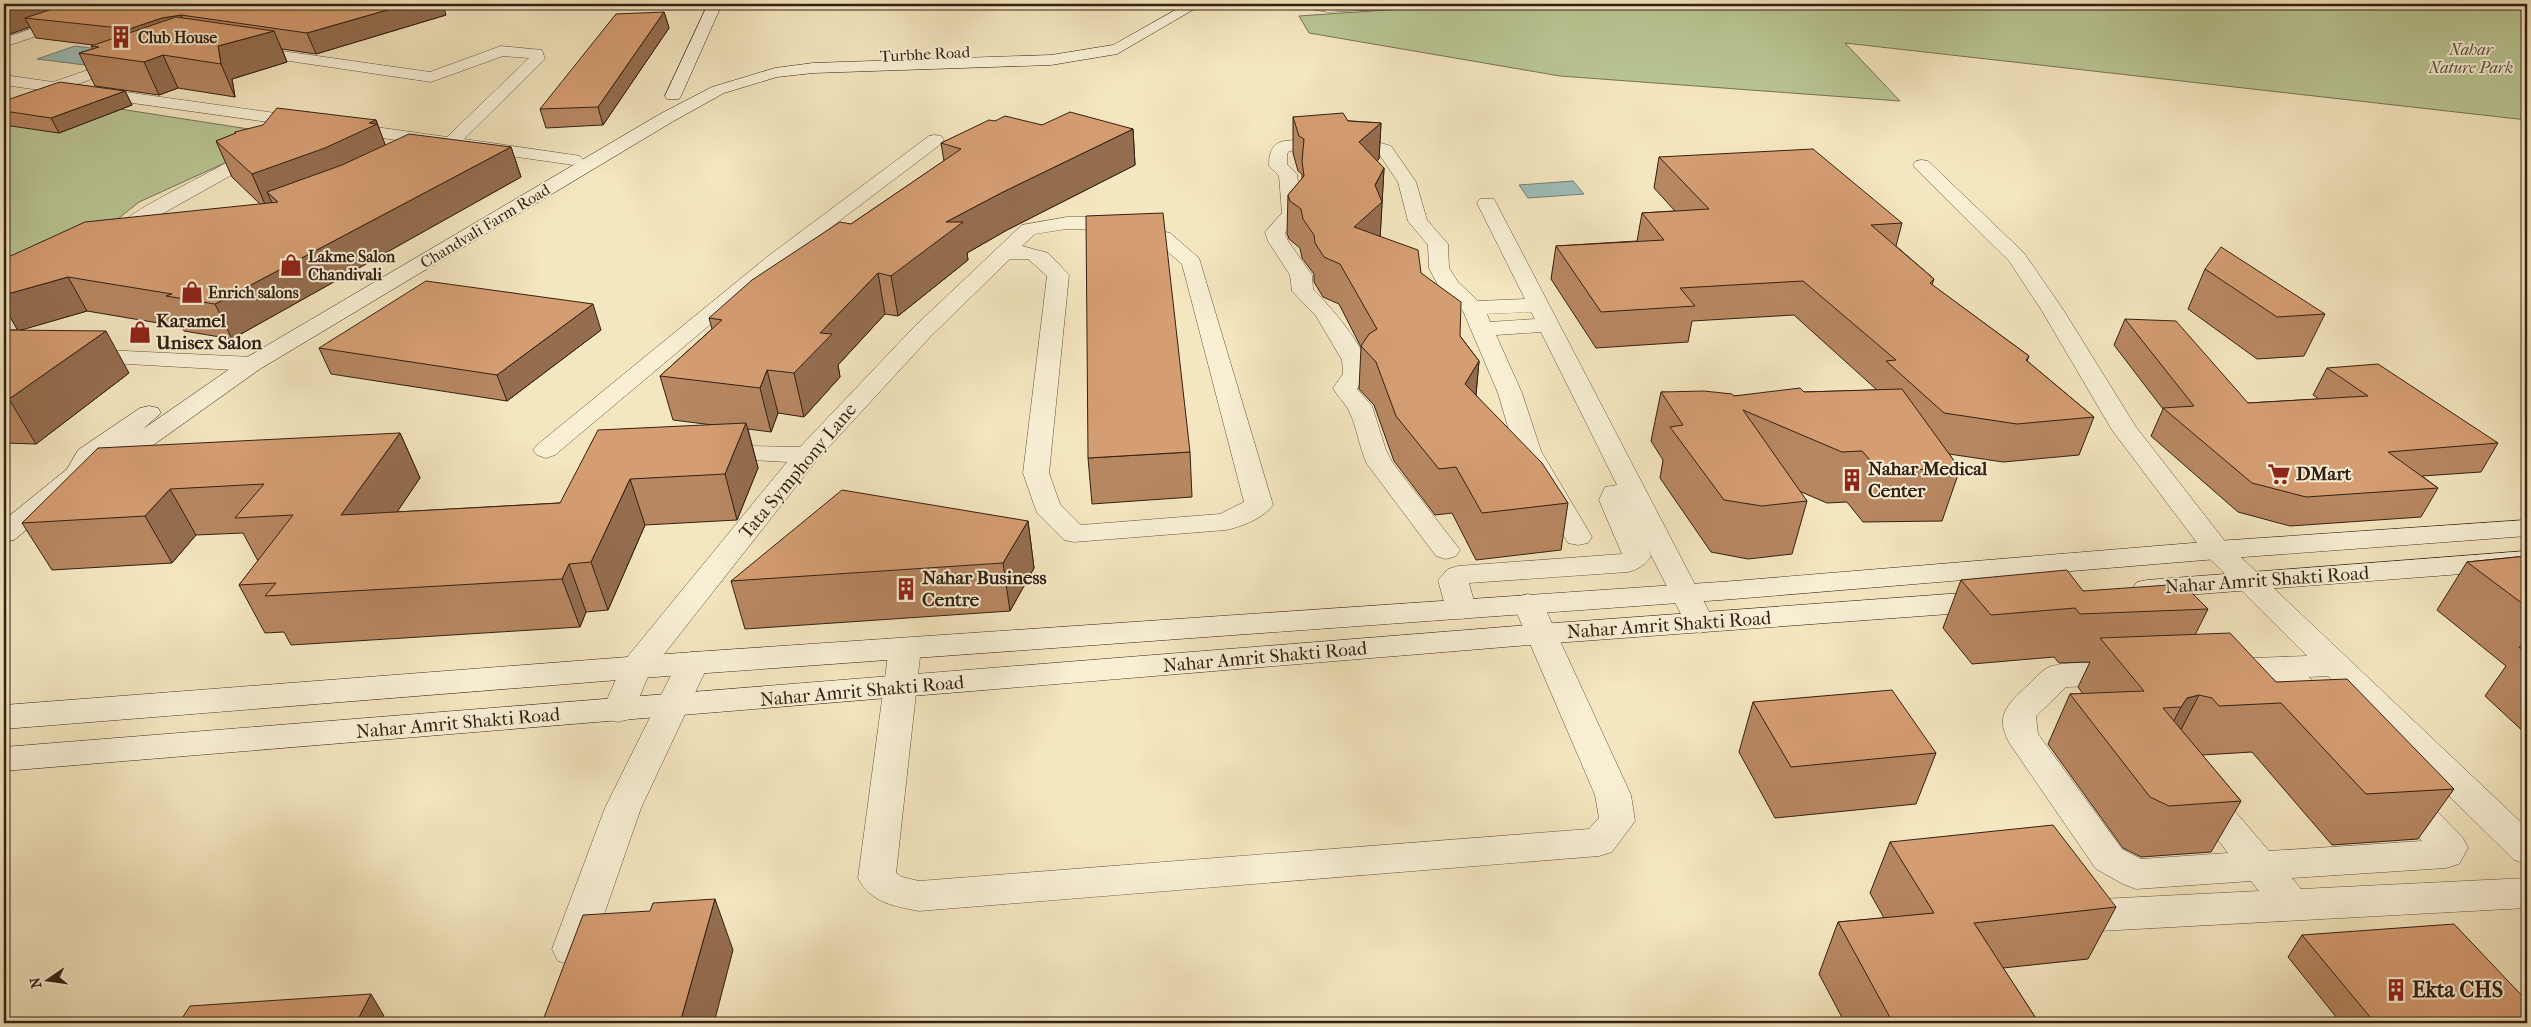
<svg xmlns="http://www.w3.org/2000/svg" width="2531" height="1027" viewBox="0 0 2531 1027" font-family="'IM FELL French Canon',serif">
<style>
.green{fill:#b9c694;stroke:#767354}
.water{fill:#9ebeb9;stroke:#737f77}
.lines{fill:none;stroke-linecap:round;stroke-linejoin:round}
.street-casing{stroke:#63523e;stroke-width:1}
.secondary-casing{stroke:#332013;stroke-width:1}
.street{fill:#f8efd5;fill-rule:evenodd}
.secondary{fill:#f8efd5;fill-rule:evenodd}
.wall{fill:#b78762;stroke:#332013}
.shaded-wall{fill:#956e50;stroke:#332013}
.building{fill:#d59d72;stroke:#332013}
.labels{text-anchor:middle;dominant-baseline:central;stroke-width:4;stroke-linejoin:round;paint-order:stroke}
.far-poi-label{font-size:16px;font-weight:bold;fill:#332013;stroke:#f8efd5;text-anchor:start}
.far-park-label{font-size:16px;font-style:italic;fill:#5b523a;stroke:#f8efd5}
.far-street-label{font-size:16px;fill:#332013;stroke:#f8efd5}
.poi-label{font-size:19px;font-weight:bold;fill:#332013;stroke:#f8efd5;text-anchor:start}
.street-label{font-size:19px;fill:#332013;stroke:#f8efd5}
.near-poi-label{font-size:22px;font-weight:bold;fill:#332013;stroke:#f8efd5;text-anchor:start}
</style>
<rect width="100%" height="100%" fill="#f4e6bf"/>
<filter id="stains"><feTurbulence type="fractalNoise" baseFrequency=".004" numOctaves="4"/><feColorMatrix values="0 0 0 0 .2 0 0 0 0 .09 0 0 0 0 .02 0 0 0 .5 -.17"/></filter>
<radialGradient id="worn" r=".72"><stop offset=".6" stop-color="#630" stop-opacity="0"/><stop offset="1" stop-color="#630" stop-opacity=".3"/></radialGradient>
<g class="green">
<polygon points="1473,4 2527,4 2527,120 1845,43 1900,101 1560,76 1309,33 1299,16"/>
<polygon points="49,98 255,130 243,151 225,163 139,202 80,249 4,286 4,114"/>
</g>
<g class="water">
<polygon points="75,46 123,52 85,65 37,59"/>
<polygon points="1573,181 1584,194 1528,198 1519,185"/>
</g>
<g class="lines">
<defs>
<g id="street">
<polygon points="105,4 125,4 123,7 4,47 4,38"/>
<polygon points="1296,4 1411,4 1404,8 1328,12 1298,7"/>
<polygon points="247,46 430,72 501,46 542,50 545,59 542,62 464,139 574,155 580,156 583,160 580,164 574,165 4,85 4,75 53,82 126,57 131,59 134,62 131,65 75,85 447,137 529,58 503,56 431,82 242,54 239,51 242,48"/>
<polygon points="935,135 941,136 944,140 941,144 781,265 555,455 546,458 537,455 533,450 537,445 767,257 929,136"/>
<path d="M1342,136L1364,138L1391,146L1416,182L1427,220L1448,244L1449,268L1458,282L1478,301L1525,299L1477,203L1480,199H1494L1715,623L1711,630L1700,633L1689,630L1648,549L1651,556C1645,565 1639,569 1628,572L1469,583L1476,609L1472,616L1461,619L1450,616L1446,609L1438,580L1448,569L1458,566L1622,554L1599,500L1605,487L1617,485L1541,332L1496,335L1522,393L1541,451L1592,537L1588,543L1578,545L1568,543L1515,451L1498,393L1463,311L1441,291L1429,268L1428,245L1408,221L1398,182L1379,154L1362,148L1342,146L1289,151L1287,154V164L1297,174L1302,214L1285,233L1288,241L1312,275L1313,289C1328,304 1369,350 1368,371L1357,389L1372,406L1386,450L1392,462L1460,550L1456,556L1446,559L1436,556L1367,464C1359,447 1357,427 1349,411C1346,404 1338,397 1333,388L1343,374L1342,360L1316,316L1292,291L1290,275L1268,241L1265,232L1282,213L1279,176L1269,166C1269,154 1271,144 1284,141ZM1531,312L1535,319L1490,322L1487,314Z"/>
<path d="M258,143L264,144L267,148L244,168L153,219L122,242H108L105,238C123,212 200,179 229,161C239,156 247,146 258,143Z"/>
<polygon points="1922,160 1928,161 2024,253 2064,311 2136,427 2227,544 2527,828 2527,864 2514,860 2328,676 2309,677 2336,709 2332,717 2320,720 2308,717 2273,678 2225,681 2214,678 2209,670 2214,662 2225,659 2307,656 2207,556 2112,430 2042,311 2009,261 1916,169 1913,165 1916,161"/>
<path d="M1067,217H1100L1170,233L1199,258L1273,505C1264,518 1241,527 1226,530L1074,542L1064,540L1037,513L1023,473L1047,276L1028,259H1010L931,336L816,461L650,672L630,719L618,722L606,719L602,711L624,661L787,462L735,459L731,454L735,449L744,446L800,447L915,326L1022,225ZM1067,229H1100L1156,242L1182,264L1244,502L1220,514L1081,525L1060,504L1049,473L1069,275L1048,253L1022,246L1035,234Z"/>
<polygon points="83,349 252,357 260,359 264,364 260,369 252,371 75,361 71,356 75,351"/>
<path d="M1528,594L1539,597L1543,604L1631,795L1635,821L1612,852L1599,856L919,911C894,906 871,903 858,878L889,648L894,641L905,638L916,641L921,648L896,873L902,877L919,881L1589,829L1599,818L1595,795L1513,604L1517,597Z"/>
<polygon points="693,652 704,656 709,663 641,808 592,949 586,961 572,965 558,961 552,949 605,808 677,663 682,656"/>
<path d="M2120,663L2131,666L2136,674L2131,682L2120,685L2066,687L2036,716L2038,734L2122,849L2141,859L2228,853L2185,797L2191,788L2203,784L2215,788L2269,851L2422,841L2390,806L2384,797L2390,788L2402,784L2414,788L2463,838L2468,848L2459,864L2446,868L2292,878L2301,889L2527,878V908L2081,932L2067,927L2062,916L2067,905L2081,900L2259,891L2251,881L2136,889L2123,884L2096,869L2010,744C1994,716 2007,705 2027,686C2033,681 2040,672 2047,668C2063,660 2102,664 2120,663Z"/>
</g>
<g id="secondary">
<polygon points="708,4 722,4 681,96 679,99 667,99 665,96"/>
<polygon points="1186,4 1203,4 1117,54 1051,65 813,73 777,77 724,93 672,122 260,369 121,468 86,480 14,540 4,542 4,520 67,469 78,450 140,408 149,406 158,408 161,413 143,429 244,359 660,114 712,87 775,68 813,63 1051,55 1113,45"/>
<polygon points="2527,520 2527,536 2217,559 1734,599 693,674 4,729 4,705 693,652 1734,581 2217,541"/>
<polygon points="2527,551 2527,569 2147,598 2137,596 2132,589 2137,582 2147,580"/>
<polygon points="1990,591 2001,594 2005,601 2001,608 1990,611 1541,644 4,771 4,747 1541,624"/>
</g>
</defs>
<use href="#street" class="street-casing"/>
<use href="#secondary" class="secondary-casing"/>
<use href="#street" class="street"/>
<use href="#secondary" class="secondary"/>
</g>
<g class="wall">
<polygon points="4,4 446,15 316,54 282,49 287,62 232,79 235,97 178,88 159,95 95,86 79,53 93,49 91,46 93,45 36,38 30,27 7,35 4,35"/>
<polygon points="664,12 669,28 603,125 546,128 540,109"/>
<polygon points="125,91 132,105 59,133 4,125 4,101"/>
<polygon points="1293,117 1381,123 1379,159 1377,161 1384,168 1380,236 1421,273 1460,336 1479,361 1476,395 1568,503 1561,550 1476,560 1452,513 1435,515 1394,461 1374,405 1359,389 1361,347 1339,304 1323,297 1314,282 1314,274 1302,258 1300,248 1289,239 1287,233 1288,195 1302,179 1302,174 1298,171 1293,153"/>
<polygon points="376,120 385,145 511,147 521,177 232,339 184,331 182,327 87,311 20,330 129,373 36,444 4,443 4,330 18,330 4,307 4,295 260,204 232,177 216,141 235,134 235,132"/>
<polygon points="995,121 1042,125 1133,129 1135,165 1007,230 967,253 968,260 898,316 885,314 838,365 840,377 804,417 778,413 771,432 748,429 758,468 737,520 645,525 608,610 586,612 580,627 291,645 284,632 265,633 239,585 258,561 243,533 196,535 172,563 52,570 22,523 400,433 420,478 397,512 560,503 713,425 673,420 660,376 712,329 709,318 851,224 944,161 941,143"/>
<polygon points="1659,157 1902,223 1896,246 1934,279 1932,285 2029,356 2027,361 2094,417 2079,455 2003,462 1949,454 1960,469 1942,521 1863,522 1847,502 1827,503 1799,491 1807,501 1792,554 1748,559 1711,552 1660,478 1663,460 1651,441 1661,392 1734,396 1804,392 1877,390 1794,315 1692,321 1688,342 1596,348 1551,279 1556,246 1637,241 1642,213 1675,211 1654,188"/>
<polygon points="2205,269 2325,314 2304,356 2257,359 2188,309"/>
<polygon points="2125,319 2248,403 2319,399 2313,395 2327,368 2498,443 2481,472 2422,476 2438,488 2421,517 2290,526 2238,512 2151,436 2163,409 2114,345"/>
<polygon points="601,330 507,401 331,374 319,348"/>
<polygon points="1190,452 1192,497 1092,504 1088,458"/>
<polygon points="1028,521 1034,568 1010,611 745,629 731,581"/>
<polygon points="2527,556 2527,735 2485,696 2506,666 2437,610 2467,562"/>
<polygon points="1961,580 2083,591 2208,609 2195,635 2454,789 2418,839 2332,845 2252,752 2202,755 2241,801 2211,852 2141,857 2123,848 2048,744 2070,694 2083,694 2078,687 2090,662 2059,663 2054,657 1972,664 1943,628"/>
<polygon points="1753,702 1936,753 1916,804 1775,818 1739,752"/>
<polygon points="1890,842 2116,907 2088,959 2003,968 2039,1023 1845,1023 1819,974 1838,922 1884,918 1870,893"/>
<polygon points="2302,935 2527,1023 2341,1023 2288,957"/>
</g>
<g class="shaded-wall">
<polygon points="29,4 100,4 25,18 30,27 7,35 4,29 4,12"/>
<polygon points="408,4 443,4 446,15 316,54 307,33"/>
<polygon points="664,12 669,28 603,125 598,107"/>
<polygon points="181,15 190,36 139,50 129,29 162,18"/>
<polygon points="274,31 287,62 232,79 235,97 221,64 218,46"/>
<polygon points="163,55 178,88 159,95 144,62"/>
<polygon points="125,91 132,105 59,133 51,118"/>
<polygon points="376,120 389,155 278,202 267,192 275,209 268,211 252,174"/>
<polygon points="1381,123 1379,159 1357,178 1359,142"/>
<polygon points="1133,129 1135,165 1007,230 967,253 968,260 898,316 891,276 946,222 1003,192"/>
<polygon points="511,147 521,177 232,339 215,304"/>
<polygon points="1384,168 1382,205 1380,241 1354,227"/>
<polygon points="878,273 885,314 838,365 840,377 804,417 794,373 820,333"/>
<polygon points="68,277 87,311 18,331 4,306 4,295"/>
<polygon points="593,304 601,330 507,401 497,375"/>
<polygon points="106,331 129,373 36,444 9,399"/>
<polygon points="1479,361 1475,404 1465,384"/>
<polygon points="767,370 778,413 771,432 760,388"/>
<polygon points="746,423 758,468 737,520 725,474"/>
<polygon points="400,433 420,478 363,562 341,515"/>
<polygon points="630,479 645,525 608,610 591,562"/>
<polygon points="170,489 196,535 172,563 145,516"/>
<polygon points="1028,521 1034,568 1010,611 1003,563"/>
<polygon points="569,564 586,612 580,627 562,579"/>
<polygon points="2199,695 2173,745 2155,757 2181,707 2187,698"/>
<polygon points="715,899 733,950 714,1023 680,1023"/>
<polygon points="371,994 384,1016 381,1023 356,1023"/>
</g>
<g class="building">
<polygon points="4,4 29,4 4,12"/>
<polygon points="68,4 408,4 307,33 181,15 162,18 129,29 25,18"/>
<polygon points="664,12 598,107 540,109 616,14"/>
<polygon points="176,17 274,31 218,46 221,64 163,55 144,62 79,53 99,47 91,46"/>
<polygon points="60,82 125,91 51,118 4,111 4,101"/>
<polygon points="277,108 376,120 369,123 377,124 325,148 252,174 216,141 236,133 235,132 263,125"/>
<polygon points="1070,112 1133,129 1003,192 946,222 963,222 891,276 878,273 820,333 832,334 794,373 767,370 760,388 660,376 722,320 709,318 752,280 840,222 851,224 961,149 941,143 989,120 995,121 1005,116 1042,125"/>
<polygon points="1343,113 1348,121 1381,123 1359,142 1384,168 1375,185 1382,202 1354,227 1418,250 1421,273 1461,302 1460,336 1479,361 1465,384 1542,463 1568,503 1482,513 1456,467 1439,469 1396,416 1376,362 1361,346 1369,334 1377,329 1340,264 1324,257 1315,243 1314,235 1303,219 1301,209 1290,201 1288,195 1304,176 1302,161 1304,139 1299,136 1293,117"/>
<polygon points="409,134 511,147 215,304 166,296 172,294 68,277 4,295 4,259 85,222 278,202 267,192 342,165"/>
<polygon points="1813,149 1902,223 1871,225 1934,279 1930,283 2029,356 2026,360 2094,417 2017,424 1944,413 1886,361 1896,360 1803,281 1680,288 1695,306 1601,312 1556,246 1664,240 1642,213 1709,209 1659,157"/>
<polygon points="1163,213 1190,452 1088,458 1086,216"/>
<polygon points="2221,247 2325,314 2277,317 2205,269"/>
<polygon points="426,281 593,304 497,375 319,348"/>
<polygon points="2125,319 2176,321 2248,403 2368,396 2327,368 2378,364 2498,443 2388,452 2438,488 2306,497 2252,483 2163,408 2194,406"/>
<polygon points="4,330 106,331 9,399 4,399"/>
<polygon points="1800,388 1804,392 1902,389 1960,469 1879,470 1862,451 1842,452 1743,410 1807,501 1762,506 1724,500 1670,427 1683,425 1661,392 1704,391 1732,394 1734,396"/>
<polygon points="746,423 725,474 630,479 591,562 569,564 562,579 265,596 276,583 239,585 293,515 235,518 264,484 170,489 145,516 22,523 98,448 400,433 341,515 560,503 598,430"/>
<polygon points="842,490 1028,521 1003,563 731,581"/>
<polygon points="2527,556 2527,607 2467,562"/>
<polygon points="2067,570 2083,591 2183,584 2208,609 2080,614 2075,608 1991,615 1961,580"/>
<polygon points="2230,633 2276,682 2347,679 2454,789 2366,794 2281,703 2219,706 2212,698 2199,695 2187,698 2181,707 2163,708 2241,801 2169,806 2150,797 2070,694 2144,691 2100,638"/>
<polygon points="2527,646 2527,654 2519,647"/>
<polygon points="1892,690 1936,753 1791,767 1753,702"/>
<polygon points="2053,825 2116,907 1974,923 2039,1023 1893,1023 1838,922 1934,913 1890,842"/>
<polygon points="715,899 680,1023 542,1023 583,915 650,911 653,903"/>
<polygon points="2454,924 2527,1001 2527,1023 2375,1023 2302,935"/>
<polygon points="371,994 356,1023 179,1023 190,1006"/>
</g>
<defs>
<symbol id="building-bare" viewBox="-9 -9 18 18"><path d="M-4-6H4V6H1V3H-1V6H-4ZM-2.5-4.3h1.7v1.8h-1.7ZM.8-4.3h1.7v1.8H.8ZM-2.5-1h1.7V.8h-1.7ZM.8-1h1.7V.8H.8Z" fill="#8f2418" stroke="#f8efd5" stroke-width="2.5" paint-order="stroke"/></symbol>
<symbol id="shop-bare" viewBox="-9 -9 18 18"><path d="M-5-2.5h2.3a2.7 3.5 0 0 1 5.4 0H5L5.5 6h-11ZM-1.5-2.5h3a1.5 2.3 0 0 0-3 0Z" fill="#8f2418" stroke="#f8efd5" stroke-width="2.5" paint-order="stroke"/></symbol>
<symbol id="supermarket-bare" viewBox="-9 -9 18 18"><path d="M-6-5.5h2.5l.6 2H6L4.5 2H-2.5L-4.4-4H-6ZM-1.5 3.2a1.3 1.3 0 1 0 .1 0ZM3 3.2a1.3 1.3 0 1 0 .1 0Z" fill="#8f2418" stroke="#f8efd5" stroke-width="2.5" paint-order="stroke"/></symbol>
</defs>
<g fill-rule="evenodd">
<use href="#building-bare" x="105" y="21" width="32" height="32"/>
<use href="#shop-bare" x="275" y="249" width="32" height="32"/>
<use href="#shop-bare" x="176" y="276" width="32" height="32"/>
<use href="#shop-bare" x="124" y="316" width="32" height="32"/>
<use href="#supermarket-bare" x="2263" y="458" width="32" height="32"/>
<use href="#building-bare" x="1836" y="464" width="32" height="32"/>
<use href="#building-bare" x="890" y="573" width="32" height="32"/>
<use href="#building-bare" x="2380" y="974" width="32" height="32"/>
</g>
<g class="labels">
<g class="far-poi-label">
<text x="138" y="37">Club House</text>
<text x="308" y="256">Lakme Salon<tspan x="308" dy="18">Chandivali</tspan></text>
<text x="208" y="292">Enrich salons</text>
</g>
<g class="far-park-label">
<text x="2471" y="49">Nahar<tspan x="2471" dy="18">Nature Park</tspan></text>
</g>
<g class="far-street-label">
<text transform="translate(925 54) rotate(-3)">Turbhe Road</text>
<text transform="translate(485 226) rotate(-31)">Chandvali Farm Road</text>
</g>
<g class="poi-label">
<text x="156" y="321">Karamel<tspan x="156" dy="22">Unisex Salon</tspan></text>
<text x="1868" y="469">Nahar Medical<tspan x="1868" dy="22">Center</tspan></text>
<text x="2296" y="474">DMart</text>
<text x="922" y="578">Nahar Business<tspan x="922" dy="22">Centre</tspan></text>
</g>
<g class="street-label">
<text transform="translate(798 471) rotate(-50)">Tata Symphony Lane</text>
<text transform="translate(2267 580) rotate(-4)">Nahar Amrit Shakti Road</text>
<text transform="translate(1669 625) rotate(-4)">Nahar Amrit Shakti Road</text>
<text transform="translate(1265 657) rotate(-5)">Nahar Amrit Shakti Road</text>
<text transform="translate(862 691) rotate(-5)">Nahar Amrit Shakti Road</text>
<text transform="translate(458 723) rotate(-5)">Nahar Amrit Shakti Road</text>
</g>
<g class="near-poi-label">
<text x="2412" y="990">Ekta CHS</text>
</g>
</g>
<rect width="2531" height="1027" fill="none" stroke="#f4e6bf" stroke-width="20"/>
<rect x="5" y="5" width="2521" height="1017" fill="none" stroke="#332013" stroke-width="2.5"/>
<rect x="10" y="10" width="2511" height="1007" fill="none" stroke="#332013"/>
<g transform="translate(48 980) rotate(257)" stroke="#f8efd5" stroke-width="4" paint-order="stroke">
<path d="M0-4L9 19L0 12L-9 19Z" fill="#332013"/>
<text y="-8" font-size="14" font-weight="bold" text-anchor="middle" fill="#332013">N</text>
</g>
<rect width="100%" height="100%" filter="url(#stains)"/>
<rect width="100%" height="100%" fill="url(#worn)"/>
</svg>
